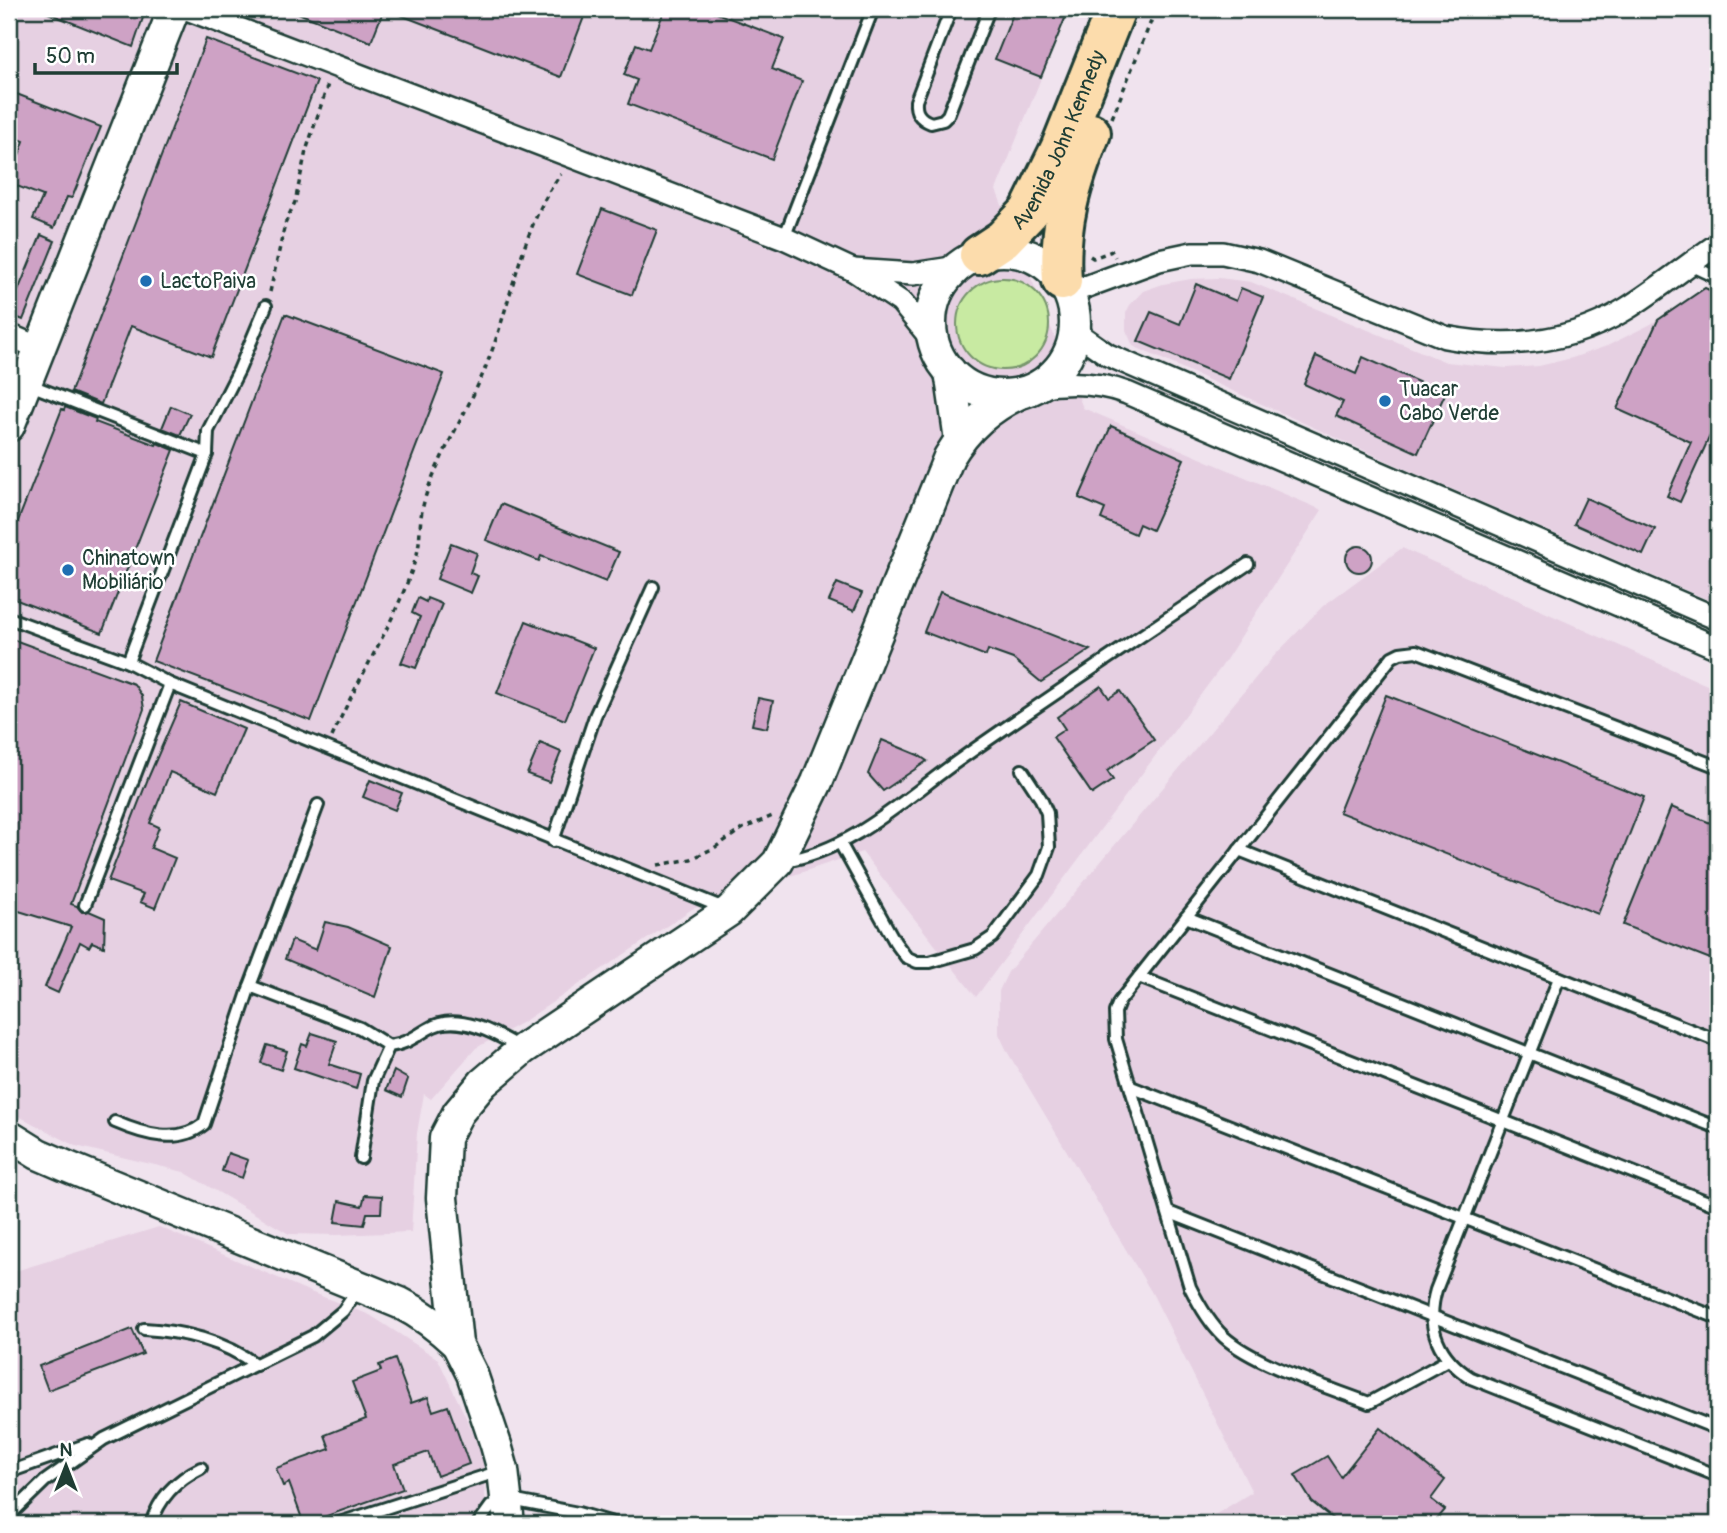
<svg xmlns="http://www.w3.org/2000/svg" width="1727" height="1533" viewBox="0 0 1727 1533" font-family="Pangolin,sans-serif">
<style>
.built{fill:#e6d0e2}
.green{fill:#c8eaa2;stroke:#74946b;stroke-width:2}
.building{fill:#cea2c5;stroke:#1f3d34;stroke-width:2}
.lines{fill:none;stroke-linecap:round;stroke-linejoin:round}
.lane-casing{stroke:#1f3d34;stroke-width:16}
.street-casing{stroke:#1f3d34;stroke-width:26}
.secondary-casing{stroke:#1f3d34;stroke-width:35}
.highway-casing{stroke:#1f3d34;stroke-width:44}
.path{stroke:#1f3d34;stroke-width:3.5;stroke-dasharray:5 5;stroke-linecap:butt}
.lane{stroke:#fff;stroke-width:10}
.street{stroke:#fff;stroke-width:21}
.secondary{stroke:#fff;stroke-width:30}
.highway{stroke:#fcdcac;stroke-width:38}
.poi-dot{fill:#1f6fb2;stroke:#fff;stroke-width:2.5}
.labels{text-anchor:middle;dominant-baseline:central;stroke-width:5;stroke-linejoin:round;paint-order:stroke}
.street-label{font-size:21px;fill:#1f3d34;stroke:#fff}
.poi-label{font-size:21px;fill:#1f3d34;stroke:#fff;text-anchor:start}
</style>
<rect width="100%" height="100%" fill="#f0e3ee"/>
<filter id="ink" filterUnits="userSpaceOnUse"><feTurbulence type="fractalNoise" baseFrequency=".0143" numOctaves="2"/><feDisplacementMap in="SourceGraphic" scale="14" xChannelSelector="R" yChannelSelector="G"/><feConvolveMatrix kernelMatrix="1 2 1 2 8 2 1 2 1" color-interpolation-filters="sRGB"/></filter>
<g filter="url(#ink)">
<g class="built">
<polygon points="9,9 1069,9 996,190 1083,408 1322,510 1222,666 976,997 862,852 692,909 523,1022 476,1048 431,1099 424,1094 417,1133 411,1232 337,1235 289,1234 184,1172 76,1146 9,1111"/>
<polygon points="1219,278 1251,282 1446,362 1506,368 1539,366 1572,358 1607,346 1651,324 1705,288 1718,294 1718,604 1410,471 1133,346 1126,330 1126,313 1130,305 1143,291 1163,284 1191,279"/>
<polygon points="1402,548 1718,690 1718,1524 1200,1524 1252,1492 1152,1293 1008,1053 999,1034 999,991 1008,972 1274,656 1323,606"/>
<polygon points="159,1227 313,1293 370,1315 438,1359 482,1451 487,1524 9,1524 9,1273"/>
</g>
<circle class="green" cx="1003" cy="324" r="46"/>
<g class="building">
<polygon points="38,9 146,9 133,47"/>
<polygon points="288,9 384,9 371,42"/>
<polygon points="385,9 587,9 561,77"/>
<polygon points="665,9 706,9 784,39 772,69 802,81 772,159 628,104 637,80 624,75 636,44 649,49"/>
<polygon points="1015,9 1069,9 1041,77 995,59"/>
<polygon points="206,39 317,81 211,357 131,326 101,404 71,392"/>
<polygon points="9,91 101,127 72,198 67,197 54,228 33,219 43,196 9,183 24,141 9,135"/>
<polygon points="602,209 657,230 632,295 577,274"/>
<polygon points="41,235 55,241 23,320 9,314 9,287 18,291"/>
<polygon points="1196,284 1236,301 1241,288 1263,297 1229,379 1138,341 1151,312 1180,324"/>
<polygon points="1705,288 1718,294 1718,418 1680,502 1667,496 1691,442 1617,409 1658,320"/>
<polygon points="285,314 444,374 311,721 153,661"/>
<polygon points="1316,356 1356,374 1363,357 1445,394 1418,453 1336,416 1343,402 1304,384"/>
<polygon points="171,406 190,414 180,435 162,428"/>
<polygon points="65,407 96,419 95,422 156,445 157,443 174,450 102,633 9,597 9,544 62,409 64,410"/>
<polygon points="1111,426 1184,459 1152,530 1139,524 1135,534 1101,519 1105,509 1079,498"/>
<polygon points="1586,498 1655,529 1643,555 1574,524"/>
<polygon points="501,504 619,552 606,582 541,556 539,561 486,540"/>
<polygon points="451,543 477,553 470,573 478,576 471,593 437,579"/>
<circle cx="1359" cy="559" r="13"/>
<polygon points="837,583 862,593 854,611 829,601"/>
<polygon points="940,592 1001,615 1090,650 1041,682 1013,659 988,650 986,656 924,632"/>
<polygon points="418,598 426,602 427,598 442,604 416,668 401,663 420,617 412,613"/>
<polygon points="526,621 594,648 565,720 497,693"/>
<polygon points="9,638 134,684 142,696 144,709 71,904 77,906 82,912 89,911 105,918 104,947 92,942 89,947 80,942 58,993 45,987 71,927 9,908"/>
<polygon points="1101,686 1109,698 1120,691 1154,740 1107,771 1113,780 1092,794 1053,737 1065,729 1057,717"/>
<polygon points="1386,695 1644,797 1598,914 1339,812"/>
<polygon points="758,698 773,701 767,728 752,725"/>
<polygon points="181,702 244,729 217,792 170,772 150,823 159,827 151,848 175,858 155,908 140,902 144,894 108,881 149,776"/>
<polygon points="882,740 918,755 927,761 883,791 868,774"/>
<polygon points="540,743 561,752 549,782 527,774"/>
<polygon points="370,780 402,793 395,810 363,797"/>
<polygon points="1671,807 1718,826 1718,962 1623,925"/>
<polygon points="325,922 348,927 392,946 375,997 285,959 292,940 316,950"/>
<polygon points="312,1033 337,1041 329,1064 360,1074 356,1089 294,1068 302,1044 307,1046"/>
<polygon points="267,1045 287,1051 281,1070 261,1063"/>
<polygon points="394,1071 408,1079 402,1097 386,1090"/>
<polygon points="228,1153 248,1160 242,1178 222,1171"/>
<polygon points="365,1195 382,1196 381,1213 367,1213 364,1225 335,1222 339,1201 362,1206"/>
<polygon points="132,1329 143,1354 48,1390 39,1366"/>
<polygon points="395,1359 411,1403 428,1397 433,1411 448,1406 469,1464 437,1476 428,1452 394,1464 403,1489 304,1524 289,1483 283,1486 276,1468 330,1449 325,1435 366,1419 352,1382 381,1371 379,1365"/>
<polygon points="1380,1428 1445,1480 1431,1499 1445,1510 1433,1524 1339,1524 1312,1502 1295,1475 1327,1456 1341,1477"/>
</g>
<g class="lines">
<defs>
<g id="lane">
<path d="M951,9L916,101C915,113 920,119 931,123L943,120L948,115L988,12L991,9"/>
<polyline points="784,238 873,9"/>
<polyline points="1688,264 1718,278"/>
<polyline points="28,384 207,454"/>
<polyline points="9,618 128,662 170,684 726,909"/>
<polyline points="128,662 207,454 208,431 239,370 266,306"/>
<polyline points="553,841 595,716 653,587"/>
<polyline points="840,843 895,942 906,957 917,962 930,962 975,949 993,937 1039,875 1049,847 1047,813 1041,799 1022,770"/>
<polyline points="1239,850 1718,1041"/>
<path d="M784,861C854,850 906,797 962,758C1056,692 1152,629 1248,564"/>
<polyline points="85,905 170,684"/>
<polyline points="1186,917 1718,1128"/>
<polyline points="1139,977 1718,1206"/>
<path d="M1559,978L1436,1290C1425,1327 1439,1358 1471,1378L1718,1476"/>
<polyline points="250,986 318,805"/>
<polyline points="1131,1087 1718,1318"/>
<path d="M115,1122C143,1134 178,1145 204,1124L250,986L360,1028L389,1046"/>
<path d="M361,1158L373,1081L389,1046C406,1044 415,1037 428,1029C456,1011 496,1033 520,1048"/>
<polyline points="1168,1212 1718,1429"/>
<path d="M144,1329C182,1331 225,1341 256,1365"/>
<path d="M1448,1360L1369,1403C1328,1387 1255,1365 1224,1337C1209,1323 1199,1305 1190,1287L1116,1039L1115,1012L1119,1002L1392,657L1400,653L1416,651L1718,767"/>
<polyline points="9,1472 88,1444"/>
<polyline points="9,1516 45,1481 104,1439 313,1336 343,1311 358,1289"/>
<path d="M151,1524C159,1498 176,1480 201,1468"/>
<polyline points="336,1524 500,1471"/>
<polyline points="478,1524 491,1506 506,1499 578,1513 616,1524"/>
</g>
<g id="street">
<polyline points="187,9 784,238 853,270"/>
<path d="M1069,293L1159,260L1192,253H1223L1259,261L1445,337C1508,349 1571,343 1626,309C1658,289 1687,265 1718,244"/>
<polyline points="1075,312 1081,336 1108,355 1718,619"/>
<polyline points="9,335 39,348"/>
<polyline points="933,341 901,302 853,270 913,274 958,267"/>
<path d="M1038,387C1069,381 1097,382 1127,393L1718,648"/>
</g>
<g id="secondary">
<circle cx="1003" cy="323" r="72"/>
<polyline points="950,371 960,440"/>
<polyline points="9,426 174,9"/>
<path d="M9,1136L38,1154L68,1167L400,1303C422,1314 439,1327 457,1344"/>
<path d="M509,1524L503,1470L496,1445L472,1374L457,1344L442,1198L445,1138L458,1113L483,1083L523,1049L729,911L778,862L817,782L949,457C967,427 989,408 1020,393"/>
</g>
<g id="highway">
<path id="s1" d="M979,255L1003,239L1029,212L1060,149L1116,9"/>
<path d="M1062,281C1058,226 1071,183 1091,133"/>
</g>
</defs>
<use href="#lane" class="lane-casing"/>
<use href="#street" class="street-casing"/>
<use href="#secondary" class="secondary-casing"/>
<use href="#highway" class="highway-casing"/>
<g class="path">
<polyline points="1112,118 1156,9"/>
<polyline points="1090,256 1093,258 1112,251 1115,257"/>
<polyline points="270,292 285,224 295,202 306,151 328,84"/>
<path d="M332,737C359,675 398,619 417,554C421,538 419,522 423,506C426,492 433,475 440,461C455,428 475,396 488,361C512,301 522,225 561,174"/>
<polyline points="658,865 691,859 714,848 742,829 775,815"/>
</g>
<use href="#lane" class="lane"/>
<use href="#street" class="street"/>
<use href="#secondary" class="secondary"/>
<use href="#highway" class="highway"/>
</g>
</g>
<g class="poi-dot">
<circle cx="146" cy="281" r="7"/>
<circle cx="1385" cy="401" r="7"/>
<circle cx="68" cy="570" r="7"/>
</g>
<g class="labels">
<g class="street-label">
<text stroke="none"><textPath href="#s1" startOffset="144">Avenida John Kennedy</textPath></text>
</g>
<g class="poi-label">
<text x="160" y="281">LactoPaiva</text>
<text x="1399" y="389">Tuacar<tspan x="1399" dy="24">Cabo Verde</tspan></text>
<text x="82" y="558">Chinatown<tspan x="82" dy="24">Mobiliário</tspan></text>
</g>
</g>
<rect width="1727" height="1533" fill="none" stroke="#fff" stroke-width="35"/>
<rect x="18" y="18" width="1692" height="1498" fill="none" stroke="#1f3d34" stroke-width="2.5" filter="url(#ink)"/>
<g transform="translate(66 1466)" stroke="#ffffff" stroke-width="5" paint-order="stroke">
<path d="M0-5L12 26L0 18L-12 26Z" fill="#1f3d34"/>
<text y="-10" font-size="19" font-weight="bold" text-anchor="middle" fill="#1f3d34">N</text>
</g>
<path d="M35 63v10h142v-10" fill="none" stroke="#1f3d34" stroke-width="3.5"/>
<text x="46" y="63" font-size="21" fill="#1f3d34" stroke="#ffffff" stroke-width="5" paint-order="stroke">50 m</text>
</svg>
